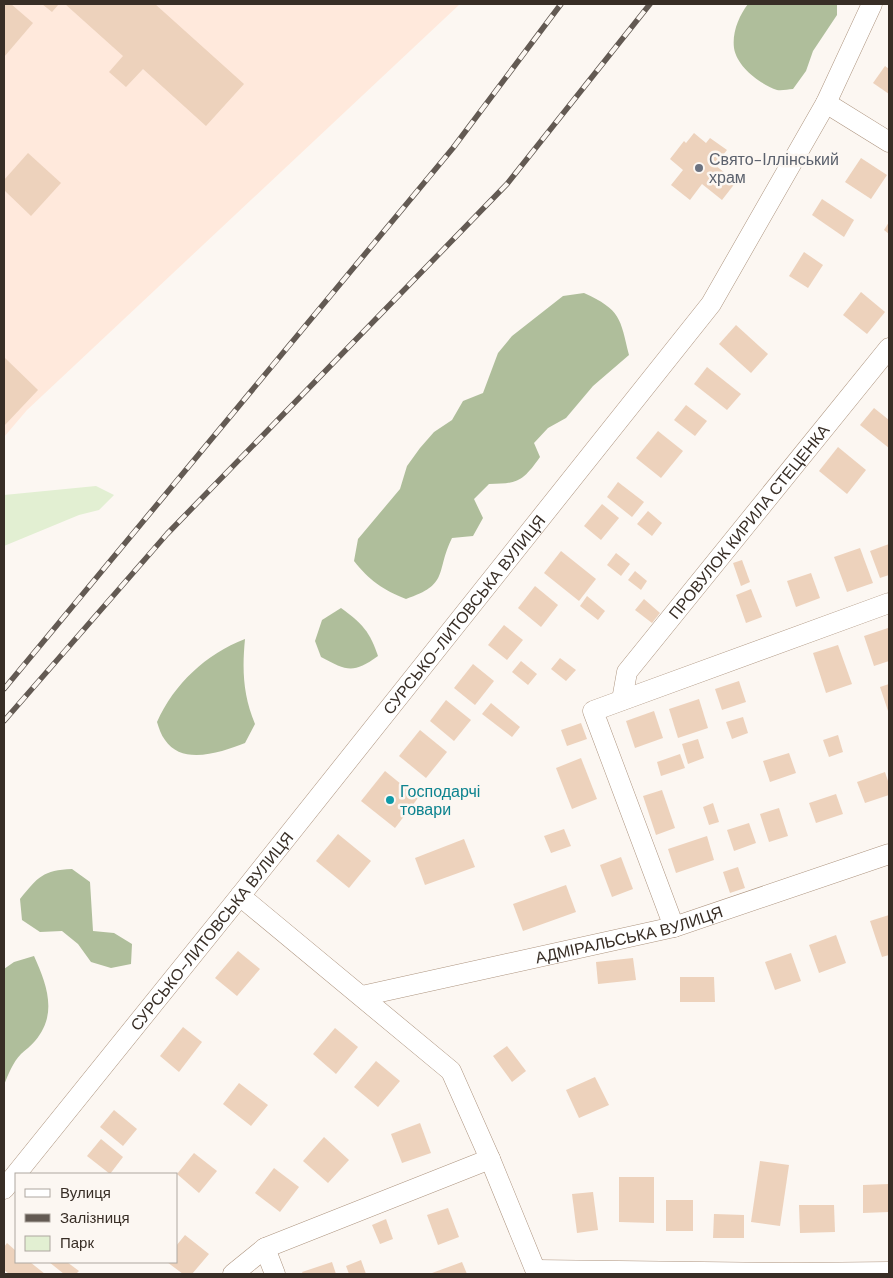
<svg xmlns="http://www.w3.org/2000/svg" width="893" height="1278" viewBox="0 0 893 1278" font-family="'DM Sans',sans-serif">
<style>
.industrial{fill:#ffe9dc}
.green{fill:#e2efd2}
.forest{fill:#afbe9b}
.building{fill:#edd2bc}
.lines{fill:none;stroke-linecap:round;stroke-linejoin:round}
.minor-casing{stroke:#ad947f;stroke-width:21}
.minor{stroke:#fff;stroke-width:20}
.rail-casing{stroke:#635a53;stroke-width:5.5}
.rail{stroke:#fcf7f2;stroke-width:4;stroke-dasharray:11;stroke-linecap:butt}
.worship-dot{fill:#6b7280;stroke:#fcf7f2;stroke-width:2}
.culture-dot{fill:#0f9aa8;stroke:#fcf7f2;stroke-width:2}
.labels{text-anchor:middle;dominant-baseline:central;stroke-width:5;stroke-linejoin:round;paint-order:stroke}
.worship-label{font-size:16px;fill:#5b616d;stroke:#fcf7f2;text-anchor:start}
.street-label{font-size:16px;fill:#382e26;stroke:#fcf7f2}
.culture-label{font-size:16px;fill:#0d838f;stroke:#fcf7f2;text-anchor:start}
</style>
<rect width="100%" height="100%" fill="#fcf7f2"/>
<polygon class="industrial" points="4,4 460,4 27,410 4,437"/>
<polygon class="green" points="96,486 114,495 99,510 79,515 4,546 4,495"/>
<g class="forest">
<path d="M748,4H837V15L813,51L806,71L793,89C788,89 782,91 777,90C760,84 737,67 734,48C732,32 739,16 748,4Z"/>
<path d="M584,293C621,310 620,318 629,355L593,386L566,418L548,428L534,443L540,457C523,481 518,484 489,484L474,499L483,518L473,536L452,538C435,573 450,584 406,599C383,590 369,580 354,561L358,539L400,489L407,466L420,448L434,432L452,420L463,401L483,393L498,353L512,336L563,296Z"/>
<path d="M341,608C362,623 370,632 378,656C353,674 347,671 321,657L315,641L322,620Z"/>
<path d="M245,639C242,670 243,695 255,724L245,743C222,752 182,766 165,740C161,735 159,728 157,722C174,684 206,654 245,639Z"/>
<path d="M72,869L90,882L93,931L114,933L132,944L131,964L111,968L91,962L78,944L62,931L40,932L22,920L20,899C38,877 43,870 72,869Z"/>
<path d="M34,956C47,985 58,1014 35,1041C31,1046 25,1050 21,1054C13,1062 8,1075 4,1085V969L14,962Z"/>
</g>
<g class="building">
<polygon points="4,4 11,4 33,23 4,57"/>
<polygon points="42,4 59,4 52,12"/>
<polygon points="65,4 155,4 244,84 206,126 143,69 126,87 109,72 123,56"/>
<polygon points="885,66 889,69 889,94 873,83"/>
<polygon points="694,133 706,143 710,138 727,150 715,165 736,182 722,200 702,184 690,200 671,185 683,170 670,159 684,141 686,143"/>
<polygon points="28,153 61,183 31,216 4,190 4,180"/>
<polygon points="861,158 887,175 871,199 845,182"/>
<polygon points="822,199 854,220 844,237 812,215"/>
<polygon points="889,222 889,234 884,230"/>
<polygon points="804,252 823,265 808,288 789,276"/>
<polygon points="861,292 885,312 867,334 843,315"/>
<polygon points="736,325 768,354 751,373 719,344"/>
<polygon points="4,357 38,390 4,426"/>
<polygon points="707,367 741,394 727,410 694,384"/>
<polygon points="686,405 707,421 695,436 674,420"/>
<polygon points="874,408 889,420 889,448 860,425"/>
<polygon points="658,431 683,451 661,478 636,458"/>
<polygon points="838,447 866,470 847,494 819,471"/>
<polygon points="618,482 644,502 632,517 607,497"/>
<polygon points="602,504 619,518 601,540 584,526"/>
<polygon points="648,511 662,523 652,536 637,524"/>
<polygon points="889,544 889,575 880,578 870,551"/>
<polygon points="860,548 873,583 847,592 834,557"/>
<polygon points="561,551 596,579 579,601 544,573"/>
<polygon points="616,553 630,564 621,576 607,565"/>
<polygon points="742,560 750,582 741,586 733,563"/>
<polygon points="635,571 647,581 641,590 628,580"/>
<polygon points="811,573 820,598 796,607 787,581"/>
<polygon points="535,586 558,605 541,627 518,608"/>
<polygon points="751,589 762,617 746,623 736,595"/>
<polygon points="587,596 605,611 598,620 580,606"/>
<polygon points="644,599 660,613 652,623 635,610"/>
<polygon points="504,625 523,640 507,660 488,645"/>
<polygon points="888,628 889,661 874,666 864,636"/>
<polygon points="838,645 852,684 826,693 813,653"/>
<polygon points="560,658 576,670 566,681 551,669"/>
<polygon points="521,661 537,674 528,685 512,672"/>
<polygon points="473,664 494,681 475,705 454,688"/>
<polygon points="739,681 746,702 722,710 715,689"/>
<polygon points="889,684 889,714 880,687"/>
<polygon points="699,699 708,728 678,738 669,709"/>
<polygon points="446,700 471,720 454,741 430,721"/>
<polygon points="491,703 520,727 512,737 482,714"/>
<polygon points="654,711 663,738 635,748 626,721"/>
<polygon points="743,717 748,733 732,739 726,722"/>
<polygon points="581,723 587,739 567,746 561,730"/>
<polygon points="420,730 447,752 426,778 399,756"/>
<polygon points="838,735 843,752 829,757 823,740"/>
<polygon points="698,739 704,758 688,764 682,744"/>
<polygon points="789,753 796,773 770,782 763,761"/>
<polygon points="680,754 685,768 661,776 657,762"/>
<polygon points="581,758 597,799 572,809 556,768"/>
<polygon points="385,771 418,798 395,828 361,801"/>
<polygon points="885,772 889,784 889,795 865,803 857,782"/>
<polygon points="662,790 675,828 656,835 643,796"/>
<polygon points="836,794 843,814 816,823 809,803"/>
<polygon points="713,803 719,822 709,825 703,807"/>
<polygon points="779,808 788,836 769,842 760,814"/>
<polygon points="749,823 756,843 734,851 727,830"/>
<polygon points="564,829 571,846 551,853 544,836"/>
<polygon points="338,834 371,861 349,888 316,861"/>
<polygon points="707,836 714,860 676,873 668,849"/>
<polygon points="464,839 475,867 425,885 415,858"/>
<polygon points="621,857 633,889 612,897 600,865"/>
<polygon points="738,867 745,888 730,893 723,872"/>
<polygon points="566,885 576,912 523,931 513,904"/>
<polygon points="889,915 889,955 882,957 870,921"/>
<polygon points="836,935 846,963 819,973 809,945"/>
<polygon points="238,951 260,969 237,996 215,978"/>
<polygon points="791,953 801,981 775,990 765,962"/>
<polygon points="633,958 636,980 598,984 596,962"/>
<polygon points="680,977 714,977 715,1002 680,1002"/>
<polygon points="183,1027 202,1042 179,1072 160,1056"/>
<polygon points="335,1028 358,1047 336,1074 313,1054"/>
<polygon points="507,1046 526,1071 512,1082 493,1056"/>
<polygon points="376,1061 400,1081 378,1107 354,1087"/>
<polygon points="595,1077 609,1105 579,1118 566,1090"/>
<polygon points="239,1083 268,1105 251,1126 223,1104"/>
<polygon points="114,1110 137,1129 123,1146 100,1127"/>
<polygon points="420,1123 431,1153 402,1163 391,1134"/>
<polygon points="324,1137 349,1160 328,1183 303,1161"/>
<polygon points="101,1139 123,1157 110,1174 87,1156"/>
<polygon points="194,1153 217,1171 199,1193 177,1174"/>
<polygon points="760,1161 789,1165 780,1226 751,1222"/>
<polygon points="274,1168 299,1187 280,1212 255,1193"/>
<polygon points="619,1177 654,1177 654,1223 619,1222"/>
<polygon points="889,1184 889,1212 863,1213 863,1185"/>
<polygon points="593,1192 598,1230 577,1233 572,1194"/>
<rect x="666" y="1200" width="27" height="31"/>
<polygon points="799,1205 834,1205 835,1232 800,1233"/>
<polygon points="448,1208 459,1237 438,1245 427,1215"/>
<polygon points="714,1214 744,1215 744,1238 713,1238"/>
<polygon points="386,1219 393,1239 380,1244 372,1225"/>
<polygon points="185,1235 209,1254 192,1274 183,1274 167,1262 176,1262 176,1246"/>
<polygon points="7,1243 16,1251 16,1262 30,1262 45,1274 9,1274 4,1270 4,1247"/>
<polygon points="361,1260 366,1274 349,1274 346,1266"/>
<polygon points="49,1262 67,1262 79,1271 76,1274 64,1274"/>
<polygon points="332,1262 336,1274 303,1274 302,1272"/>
<polygon points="462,1262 467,1274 433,1274 432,1273"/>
</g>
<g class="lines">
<defs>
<g id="minor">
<polyline points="826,103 889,142"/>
<path id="s1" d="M622,700L627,672L889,348"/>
<polyline points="240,896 451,1071 490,1159 537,1274"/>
<polyline points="674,927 593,711 889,603"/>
<path id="s2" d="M362,996L674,927L889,854"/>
<path id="s3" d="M4,1189L240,896L711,304L826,103L872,4"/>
<polyline points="265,1248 275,1274"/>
<polyline points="536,1270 792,1273 889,1272"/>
<polyline points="233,1274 265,1248 490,1159"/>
</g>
</defs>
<use href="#minor" class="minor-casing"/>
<use href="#minor" class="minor"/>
<defs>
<g id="rail">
<polyline points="4,689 453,148 561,4"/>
<polyline points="4,721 167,534 507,184 650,4"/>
</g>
</defs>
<use href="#rail" class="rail-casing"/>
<use href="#rail" class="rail"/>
</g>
<circle class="worship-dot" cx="699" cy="168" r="5"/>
<circle class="culture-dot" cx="390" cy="800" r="5"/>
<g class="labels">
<g class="worship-label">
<text x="709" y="159">Свято-Іллінський<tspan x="709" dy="18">храм</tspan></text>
</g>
<g class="street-label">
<text stroke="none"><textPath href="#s1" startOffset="222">ПРОВУЛОК КИРИЛА СТЕЦЕНКА</textPath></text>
<text stroke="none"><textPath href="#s3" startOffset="736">СУРСЬКО-ЛИТОВСЬКА ВУЛИЦЯ</textPath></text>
<text stroke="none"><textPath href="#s3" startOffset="331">СУРСЬКО-ЛИТОВСЬКА ВУЛИЦЯ</textPath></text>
<text stroke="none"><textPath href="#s2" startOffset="274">АДМІРАЛЬСЬКА ВУЛИЦЯ</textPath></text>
</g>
<g class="culture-label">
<text x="400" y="791">Господарчі<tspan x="400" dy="18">товари</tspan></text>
</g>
</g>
<rect width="893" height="1278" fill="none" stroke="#382e26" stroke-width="10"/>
<rect x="15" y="1173" width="162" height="90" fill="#fcf7f2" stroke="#aea7a0"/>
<rect x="25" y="1189" width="25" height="8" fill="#ffffff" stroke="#aea7a0"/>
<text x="60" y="1198" font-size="15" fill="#382e26">Вулиця</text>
<rect x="25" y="1214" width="25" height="8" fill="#635a53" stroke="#aea7a0"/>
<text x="60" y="1223" font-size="15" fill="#382e26">Залізниця</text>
<rect x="25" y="1236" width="25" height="15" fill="#e2efd2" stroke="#aea7a0"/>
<text x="60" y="1248" font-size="15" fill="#382e26">Парк</text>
</svg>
